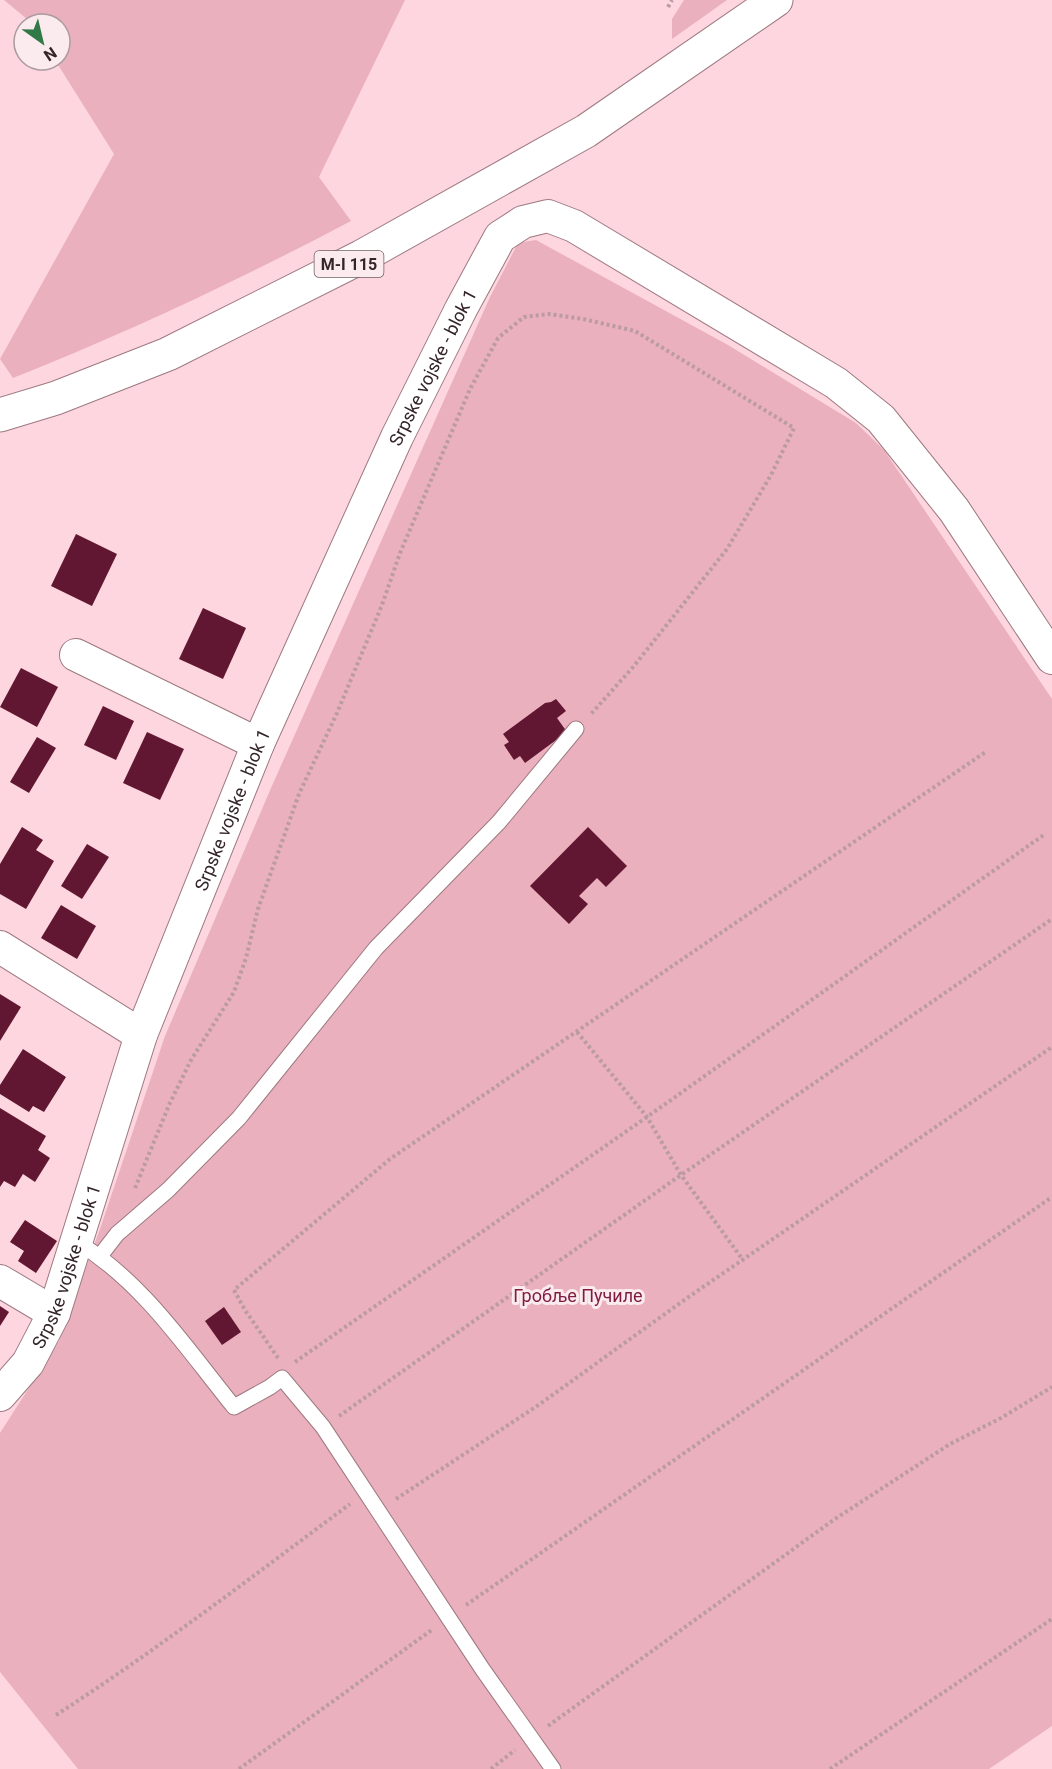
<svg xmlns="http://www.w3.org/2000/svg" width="1052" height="1769" viewBox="0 0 1052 1769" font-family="Roboto,sans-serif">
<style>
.green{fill:#eab0bd}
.building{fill:#611731}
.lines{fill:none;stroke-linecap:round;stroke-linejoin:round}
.lane-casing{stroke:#9d7981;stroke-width:17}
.street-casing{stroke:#9d7981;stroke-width:34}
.primary-casing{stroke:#9d7981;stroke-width:35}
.path{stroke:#bb9ba3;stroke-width:4;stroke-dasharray:3 3;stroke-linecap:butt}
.lane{stroke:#fff;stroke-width:15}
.street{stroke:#fff;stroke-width:32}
.primary{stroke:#fff;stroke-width:33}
.labels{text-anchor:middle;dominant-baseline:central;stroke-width:6;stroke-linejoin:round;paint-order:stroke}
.shield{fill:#fbeaee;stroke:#6f6063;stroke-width:1.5}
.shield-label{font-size:16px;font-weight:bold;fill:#332528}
.street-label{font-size:18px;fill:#332528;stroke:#fbeaee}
.park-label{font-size:18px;fill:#7f1b40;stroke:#fbeaee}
</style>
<rect width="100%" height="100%" fill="#fed6df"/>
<g class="green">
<path d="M4,0H405L319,177L351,221C241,279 129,332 13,378L0,359L114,154L55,60H60V24H33Z"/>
<polygon points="684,0 727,0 672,39 672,19"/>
<polygon points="536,240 728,345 856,423 884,450 1052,699 1052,1726 989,1769 78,1769 0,1672 0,1433 59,1341 101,1226 165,1036 271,788 490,297 518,243"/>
</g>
<g class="building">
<polygon points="76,534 117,554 92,606 51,586"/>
<polygon points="203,608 246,628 223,679 179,659"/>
<polygon points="21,668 58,687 37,727 0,707"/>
<polygon points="556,699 566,711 557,718 567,732 525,763 520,756 514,760 504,745 509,742 503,734 545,703 551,702"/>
<polygon points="103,706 134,721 116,760 84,745"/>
<polygon points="147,732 184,749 160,800 123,783"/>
<polygon points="37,737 56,748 29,793 10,782"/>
<polygon points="22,827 43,840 36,850 54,861 26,909 0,894 0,864"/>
<polygon points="588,827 627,866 606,887 597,878 579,896 588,904 569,924 530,886"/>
<polygon points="87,844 109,857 82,899 61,886"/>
<polygon points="61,905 96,926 77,959 41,938"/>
<polygon points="0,994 21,1007 0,1041"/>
<polygon points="23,1049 66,1077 44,1112 33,1106 29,1112 0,1094 0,1085"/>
<polygon points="0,1108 46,1136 38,1150 50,1158 35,1182 23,1174 15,1187 4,1181 0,1187"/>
<polygon points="25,1220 57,1241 36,1273 18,1261 24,1251 10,1242"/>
<polygon points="0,1306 9,1312 0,1326"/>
<polygon points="224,1307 241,1332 222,1345 205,1321"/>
</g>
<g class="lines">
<defs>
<g id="lane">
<path d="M77,1242C143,1282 186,1348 234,1407L270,1387L282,1378L323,1427L483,1670L553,1769"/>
<polyline points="100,1256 117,1234 168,1190 239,1118 376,948 499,822 576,729"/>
</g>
<g id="street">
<polyline points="76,655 258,744"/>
<polyline points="0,947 141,1035"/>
<polyline points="0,1281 54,1313"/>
<path id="s1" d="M0,1395L28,1363L54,1313L141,1035L258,744L397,437L461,309L500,237L523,222L548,216L574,226L836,383L881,419L954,510L1052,658"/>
</g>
<polyline id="primary" points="0,415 56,398 168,354 361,257 586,131 776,0"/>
</defs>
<use href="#lane" class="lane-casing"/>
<use href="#street" class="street-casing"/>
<use href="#primary" class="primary-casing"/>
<g class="path">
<polyline points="668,7 672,0"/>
<polyline points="577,1032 647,1117 681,1175 743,1260"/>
<polyline points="135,1188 169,1105 191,1060 234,992 246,958 258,909 299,794 337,713 382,605 400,553 470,389 498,338 524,317 549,314 583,319 635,331 794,428 771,475 727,549 634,666 591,714"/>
<polyline points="278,1358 245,1310 234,1290 390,1159 987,751"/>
<polyline points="295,1362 647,1117 1045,834"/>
<polyline points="339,1416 681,1175 1052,919"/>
<polyline points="396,1499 537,1406 690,1296 1052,1047"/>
<polyline points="466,1605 1052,1197"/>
<path d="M56,1715C157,1650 253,1576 350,1504"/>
<polyline points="548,1726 835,1519 950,1444 1001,1418 1052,1387"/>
<polyline points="239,1769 433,1629"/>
<polyline points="491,1769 515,1750"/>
<polyline points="830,1769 1052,1619"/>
</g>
<use href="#lane" class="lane"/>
<use href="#street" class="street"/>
<use href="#primary" class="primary"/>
</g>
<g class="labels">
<rect class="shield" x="314.5" y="251" width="69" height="26" rx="4.5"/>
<g class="shield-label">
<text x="349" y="264">M-I 115</text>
</g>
<g class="street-label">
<text stroke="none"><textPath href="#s1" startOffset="1119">Srpske vojske - blok 1</textPath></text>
<text stroke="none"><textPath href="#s1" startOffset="633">Srpske vojske - blok 1</textPath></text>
<text stroke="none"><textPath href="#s1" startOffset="147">Srpske vojske - blok 1</textPath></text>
</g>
<g class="park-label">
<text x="578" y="1295">Гробље Пучиле</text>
</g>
</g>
<g transform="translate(42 42) rotate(146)"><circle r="28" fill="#fbeaee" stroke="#ab9b9f" stroke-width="1.5"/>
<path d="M0-4.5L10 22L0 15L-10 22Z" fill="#317946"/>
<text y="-9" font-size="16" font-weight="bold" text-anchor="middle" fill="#332528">N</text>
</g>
</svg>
